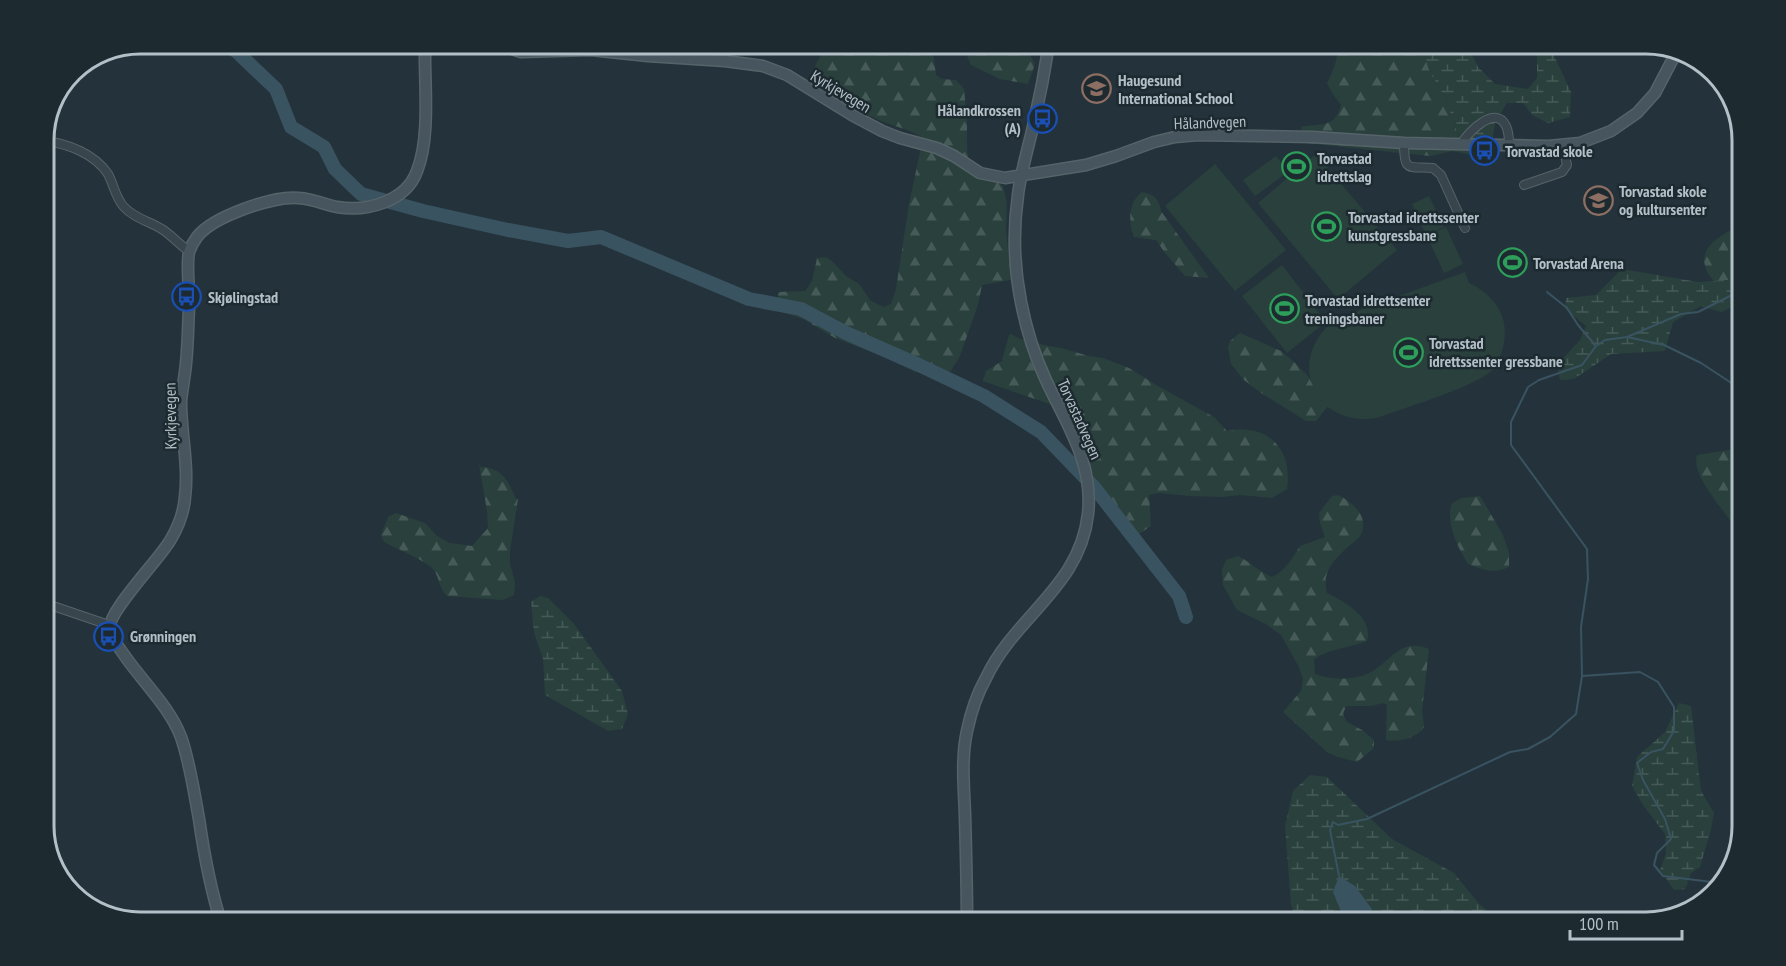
<svg xmlns="http://www.w3.org/2000/svg" width="1786" height="966" viewBox="0 0 1786 966" font-family="'PT Sans Narrow',sans-serif">
<style>
.green{fill:#29403c}
.forest{fill:url(#forest-firs)}
.wetland{fill:url(#wetland-marsh)}
.water{fill:#395361}
.lines{fill:none;stroke-linecap:round;stroke-linejoin:round}
.stream{stroke:#395361;stroke-width:2}
.river{stroke:#395361;stroke-width:14}
.street-casing{stroke:#566369;stroke-width:10}
.secondary-casing{stroke:#566369;stroke-width:13}
.street{stroke:#38454c;stroke-width:8}
.secondary{stroke:#46555e;stroke-width:10}
.labels{text-anchor:middle;dominant-baseline:central;stroke-width:5;stroke-linejoin:round;paint-order:stroke}
.poi-label{font-size:16px;font-weight:bold;fill:#b4c0c7;stroke:#1d2a30;text-anchor:start}
.street-label{font-size:16px;fill:#b4c0c7;stroke:#1d2a30}
.rim{fill:none;stroke:#b4c0c7;stroke-width:3}
</style>
<defs>
<pattern id="forest-firs" width="22" height="20" patternUnits="userSpaceOnUse" patternTransform="scale(1.5)"><rect width="22" height="20" fill="#29403c"/><path d="M5 1l3.5 6h-7zM16 11l3.5 6h-7z" fill="#465a57"/></pattern>
<pattern id="wetland-marsh" width="20" height="14" patternUnits="userSpaceOnUse" patternTransform="scale(1.5)"><rect width="20" height="14" fill="#29403c"/><path d="M1 5h8M5 5V1M11 12h8M15 12V8" fill="none" stroke="#465a57"/></pattern>
</defs>
<rect width="100%" height="100%" fill="#24333b"/>
<g class="green">
<polygon points="1316,154 1397,250 1338,299 1258,203"/>
<polygon points="1276,156 1288,172 1255,196 1243,180"/>
<polygon points="1215,164 1286,250 1235,291 1165,206"/>
<polygon points="1429,196 1444,227 1426,235 1412,204"/>
<polygon points="1446,227 1463,264 1444,273 1427,236"/>
<polygon points="1282,265 1326,322 1287,353 1242,296"/>
<path d="M1465,272L1469,283C1486,291 1500,304 1504,323C1507,339 1502,358 1492,370C1478,386 1401,409 1377,418C1313,428 1284,358 1336,319Z"/>
</g>
<g class="forest">
<path d="M826,44H932L936,75L942,79L956,80L964,89L967,121V150L969,161L1003,186L1007,203L1006,230L1009,261L1012,274L1010,280L982,285L978,305L959,358L950,372L943,375L915,372L887,358L835,338L803,319L782,312L777,307L778,292L805,291L812,281L817,258L826,257L833,262L846,276L859,284L871,301L884,307L891,304L896,289L909,204L923,138C911,130 897,127 884,122C858,111 831,99 812,78C813,66 822,55 826,44Z"/>
<polygon points="962,44 1024,44 1035,64 1028,84 1000,79 971,65"/>
<path d="M1338,44H1420L1430,72L1446,100L1458,134L1453,151L1430,156L1306,143L1301,127C1320,123 1335,129 1341,105L1332,93L1327,83C1334,69 1338,59 1338,44Z"/>
<path d="M1142,192C1154,194 1159,199 1161,211L1209,278L1185,276L1165,253L1156,240L1134,237C1128,222 1128,203 1142,192Z"/>
<path d="M1742,224V279L1714,282C1712,278 1707,273 1706,269C1697,245 1725,234 1742,224Z"/>
<polygon points="1240,333 1281,351 1294,362 1308,376 1321,401 1328,406 1316,421 1306,421 1261,393 1244,380 1231,364 1228,347 1230,341"/>
<path d="M1011,334L1018,338L1048,346L1061,348L1089,356L1103,358L1129,368L1156,385L1214,417L1227,431C1267,423 1293,448 1287,489L1272,498L1241,495L1222,497L1191,496L1158,493L1149,495L1151,526L1133,538L1123,520L1110,504L1109,506L1058,407L983,381L986,371L1002,361L1009,335Z"/>
<path d="M1742,448V525H1735L1729,519C1719,504 1691,473 1697,455Z"/>
<path d="M479,464L481,467C503,468 508,481 516,499H518L510,551V564L515,582L514,595L503,600L447,596C438,588 440,575 431,567C423,560 396,548 384,542L381,535L388,517L396,513L425,523L437,536L450,543L472,546L488,528L487,511Z"/>
<path d="M1339,495C1352,503 1371,517 1360,536C1358,539 1353,543 1350,545C1335,559 1321,571 1327,593C1345,602 1374,618 1367,641C1349,648 1331,648 1314,659L1315,674C1332,680 1354,681 1371,672C1392,660 1401,637 1429,649L1422,711L1424,727C1416,739 1399,742 1386,740L1387,705L1383,703L1371,706H1346L1343,714L1347,722L1362,730L1374,740V748L1357,762L1338,757L1327,752L1283,712L1301,691L1303,679L1299,667L1281,635L1266,624L1237,610L1223,585L1222,570L1226,560L1238,556C1250,562 1260,572 1272,577C1286,570 1292,559 1300,546L1325,537L1320,523L1319,513L1332,496Z"/>
<path d="M1480,496L1502,533L1509,552V567C1493,574 1484,570 1468,564C1458,548 1445,523 1452,503L1462,498Z"/>
</g>
<g class="wetland">
<polygon points="1420,44 1467,44 1478,67 1495,84 1528,89 1537,78 1537,50 1551,49 1571,92 1570,117 1548,123 1532,115 1523,103 1507,103 1495,122 1492,143 1481,157 1453,151 1458,134 1446,100 1430,72"/>
<polygon points="1622,269 1698,282 1742,279 1742,303 1721,312 1701,306 1673,322 1665,351 1611,354 1574,379 1560,380 1557,365 1580,340 1586,326 1565,309 1566,298 1596,295"/>
<polygon points="540,596 548,598 574,624 622,691 628,714 622,729 608,731 545,695 543,659 534,633 531,602"/>
<polygon points="1679,703 1691,706 1701,791 1714,813 1710,833 1700,867 1691,873 1685,889 1674,890 1660,870 1666,853 1665,834 1643,805 1632,786 1637,757 1665,732"/>
<polygon points="1310,775 1327,777 1392,839 1454,873 1479,904 1497,918 1496,922 1434,922 1426,918 1408,922 1287,922 1293,910 1291,905 1285,826 1293,791"/>
</g>
<polygon class="water" points="1339,876 1355,886 1372,909 1364,921 1345,921 1333,892"/>
<g class="lines">
<g class="stream">
<polyline points="1547,292 1567,308 1578,325 1595,345"/>
<polyline points="1627,337 1664,345 1701,363 1742,390"/>
<polyline points="1582,676 1640,672 1658,682 1674,707 1674,731 1663,749 1651,752 1637,763 1643,780 1665,819 1671,839 1657,853 1654,865 1663,876 1720,883"/>
<polyline points="1339,876 1330,830 1333,822 1338,825 1367,819 1510,752 1528,749 1550,737 1576,714 1582,676 1581,627 1588,579 1587,549 1511,445 1511,422 1528,387 1539,380 1582,365 1596,346 1605,340 1627,337 1681,314 1698,312 1742,290"/>
<polyline points="1342,922 1345,921"/>
</g>
<polyline class="river" points="224,44 236,51 276,89 291,127 324,147 335,169 361,194 423,211 508,230 568,241 601,237 749,299 801,309 846,333 919,365 984,396 1041,432 1094,487 1179,596 1186,617"/>
<defs>
<g id="street">
<path d="M44,141C67,143 95,154 108,174C114,185 115,197 124,207C134,218 148,221 160,228C171,234 178,244 189,251"/>
<path d="M1404,143C1404,173 1408,166 1433,168L1441,175L1465,228"/>
<path d="M1461,144C1469,132 1495,104 1506,126C1509,132 1509,139 1509,145"/>
<polyline points="1524,185 1562,172 1567,165 1563,146"/>
<polyline points="44,605 50,605 109,625"/>
</g>
<g id="secondary">
<polyline points="497,44 521,52 591,50 648,56 725,61 763,66 787,75 852,115 882,131 900,138 937,148 954,156 980,173 1005,178 1086,165 1116,156 1154,142 1175,137 1198,135 1313,137 1404,143 1549,146 1580,143 1611,131 1637,113 1655,93 1677,51"/>
<path d="M221,922C210,888 204,854 199,819C194,792 190,763 181,737C170,708 145,684 127,659C121,650 112,640 110,630C105,614 161,558 171,539C178,527 184,511 185,497C189,465 181,434 181,402C182,389 185,376 186,363C188,345 188,326 189,308C190,291 186,266 189,252C191,246 194,241 197,237C212,217 274,195 299,198C312,199 324,204 337,207C366,212 406,202 417,171C431,136 424,81 425,44"/>
<path d="M967,922C967,887 966,851 965,815C964,787 961,758 967,731C971,712 977,694 986,678C1015,616 1080,587 1088,514C1094,462 1065,422 1045,378C1034,354 1026,328 1021,302C1014,267 1013,230 1018,195C1021,170 1029,146 1034,122C1040,96 1045,70 1049,44"/>
</g>
</defs>
<use href="#street" class="street-casing"/>
<use href="#secondary" class="secondary-casing"/>
<use href="#street" class="street"/>
<use href="#secondary" class="secondary"/>
</g>
<defs>
<symbol id="school-ring" viewBox="-11 -11 22 22"><circle r="9.5" fill="#1d2a30" stroke="#8d6e63" stroke-width="1.5"/><path d="M0-5L7-2L0 1L-7-2ZM-4 1L0 2.5L4 1V4Q0 6-4 4Z" fill="#8d6e63"/></symbol>
<symbol id="bus-ring" viewBox="-11 -11 22 22"><circle r="9.5" fill="#1d2a30" stroke="#1a4fb4" stroke-width="1.5"/><path d="M-5-6H5V4H4V6H2V4H-2V6H-4V4H-5ZM-3.5-4V0h7V-4ZM-3.5 1.2v1.5H-2V1.2ZM2 1.2v1.5H3.5V1.2Z" fill="#1a4fb4"/></symbol>
<symbol id="stadium-ring" viewBox="-11 -11 22 22"><circle r="9.5" fill="#1d2a30" stroke="#2e9e5b" stroke-width="1.5"/><path d="M0-5a6.5 5 0 1 0 0 10a6.5 5 0 1 0 0-10ZM-3.5-1.8h7v3.6h-7Z" fill="#2e9e5b"/></symbol>
</defs>
<g fill-rule="evenodd">
<use href="#school-ring" x="1080" y="72" width="33" height="33"/>
<use href="#bus-ring" x="1026" y="102" width="33" height="33"/>
<use href="#bus-ring" x="1468" y="134" width="33" height="33"/>
<use href="#stadium-ring" x="1280" y="150" width="33" height="33"/>
<use href="#school-ring" x="1582" y="184" width="33" height="33"/>
<use href="#stadium-ring" x="1310" y="210" width="33" height="33"/>
<use href="#stadium-ring" x="1496" y="246" width="33" height="33"/>
<use href="#bus-ring" x="170" y="280" width="33" height="33"/>
<use href="#stadium-ring" x="1268" y="292" width="33" height="33"/>
<use href="#stadium-ring" x="1392" y="336" width="33" height="33"/>
<use href="#bus-ring" x="92" y="620" width="33" height="33"/>
</g>
<g class="labels">
<g class="poi-label">
<text x="1118" y="80">Haugesund<tspan x="1118" dy="18">International School</tspan></text>
<text x="1021" y="110" text-anchor="end">Hålandkrossen<tspan x="1021" dy="18">(A)</tspan></text>
<text x="1505" y="151">Torvastad skole</text>
<text x="1317" y="158">Torvastad<tspan x="1317" dy="18">idrettslag</tspan></text>
<text x="1619" y="191">Torvastad skole<tspan x="1619" dy="18">og kultursenter</tspan></text>
<text x="1348" y="217">Torvastad idrettssenter<tspan x="1348" dy="18">kunstgressbane</tspan></text>
<text x="1533" y="263">Torvastad Arena</text>
<text x="208" y="297">Skjølingstad</text>
<text x="1305" y="300">Torvastad idrettsenter<tspan x="1305" dy="18">treningsbaner</tspan></text>
<text x="1429" y="343">Torvastad<tspan x="1429" dy="18">idrettssenter gressbane</tspan></text>
<text x="130" y="636">Grønningen</text>
</g>
<g class="street-label">
<text transform="translate(841 91) rotate(31)">Kyrkjevegen</text>
<text transform="translate(1210 122) rotate(-2)">Hålandvegen</text>
<text transform="translate(170 416) rotate(-91)">Kyrkjevegen</text>
<text transform="translate(1080 419) rotate(66)">Torvastadvegen</text>
</g>
</g>
<path d="M0 0H1786V966H0ZM140 54H1646A86 86 0 0 1 1732 140V826A86 86 0 0 1 1646 912H140A86 86 0 0 1 54 826V140A86 86 0 0 1 140 54Z" fill="#1d2a30" fill-rule="evenodd"/>
<path class="rim" d="M140 54H1646A86 86 0 0 1 1732 140V826A86 86 0 0 1 1646 912H140A86 86 0 0 1 54 826V140A86 86 0 0 1 140 54Z"/>
<path d="M1570 930v9h112v-9" fill="none" stroke="#b4c0c7" stroke-width="3"/>
<text x="1579" y="930" font-size="18" fill="#b4c0c7" stroke="#1d2a30" stroke-width="4.5" paint-order="stroke">100 m</text>
</svg>
